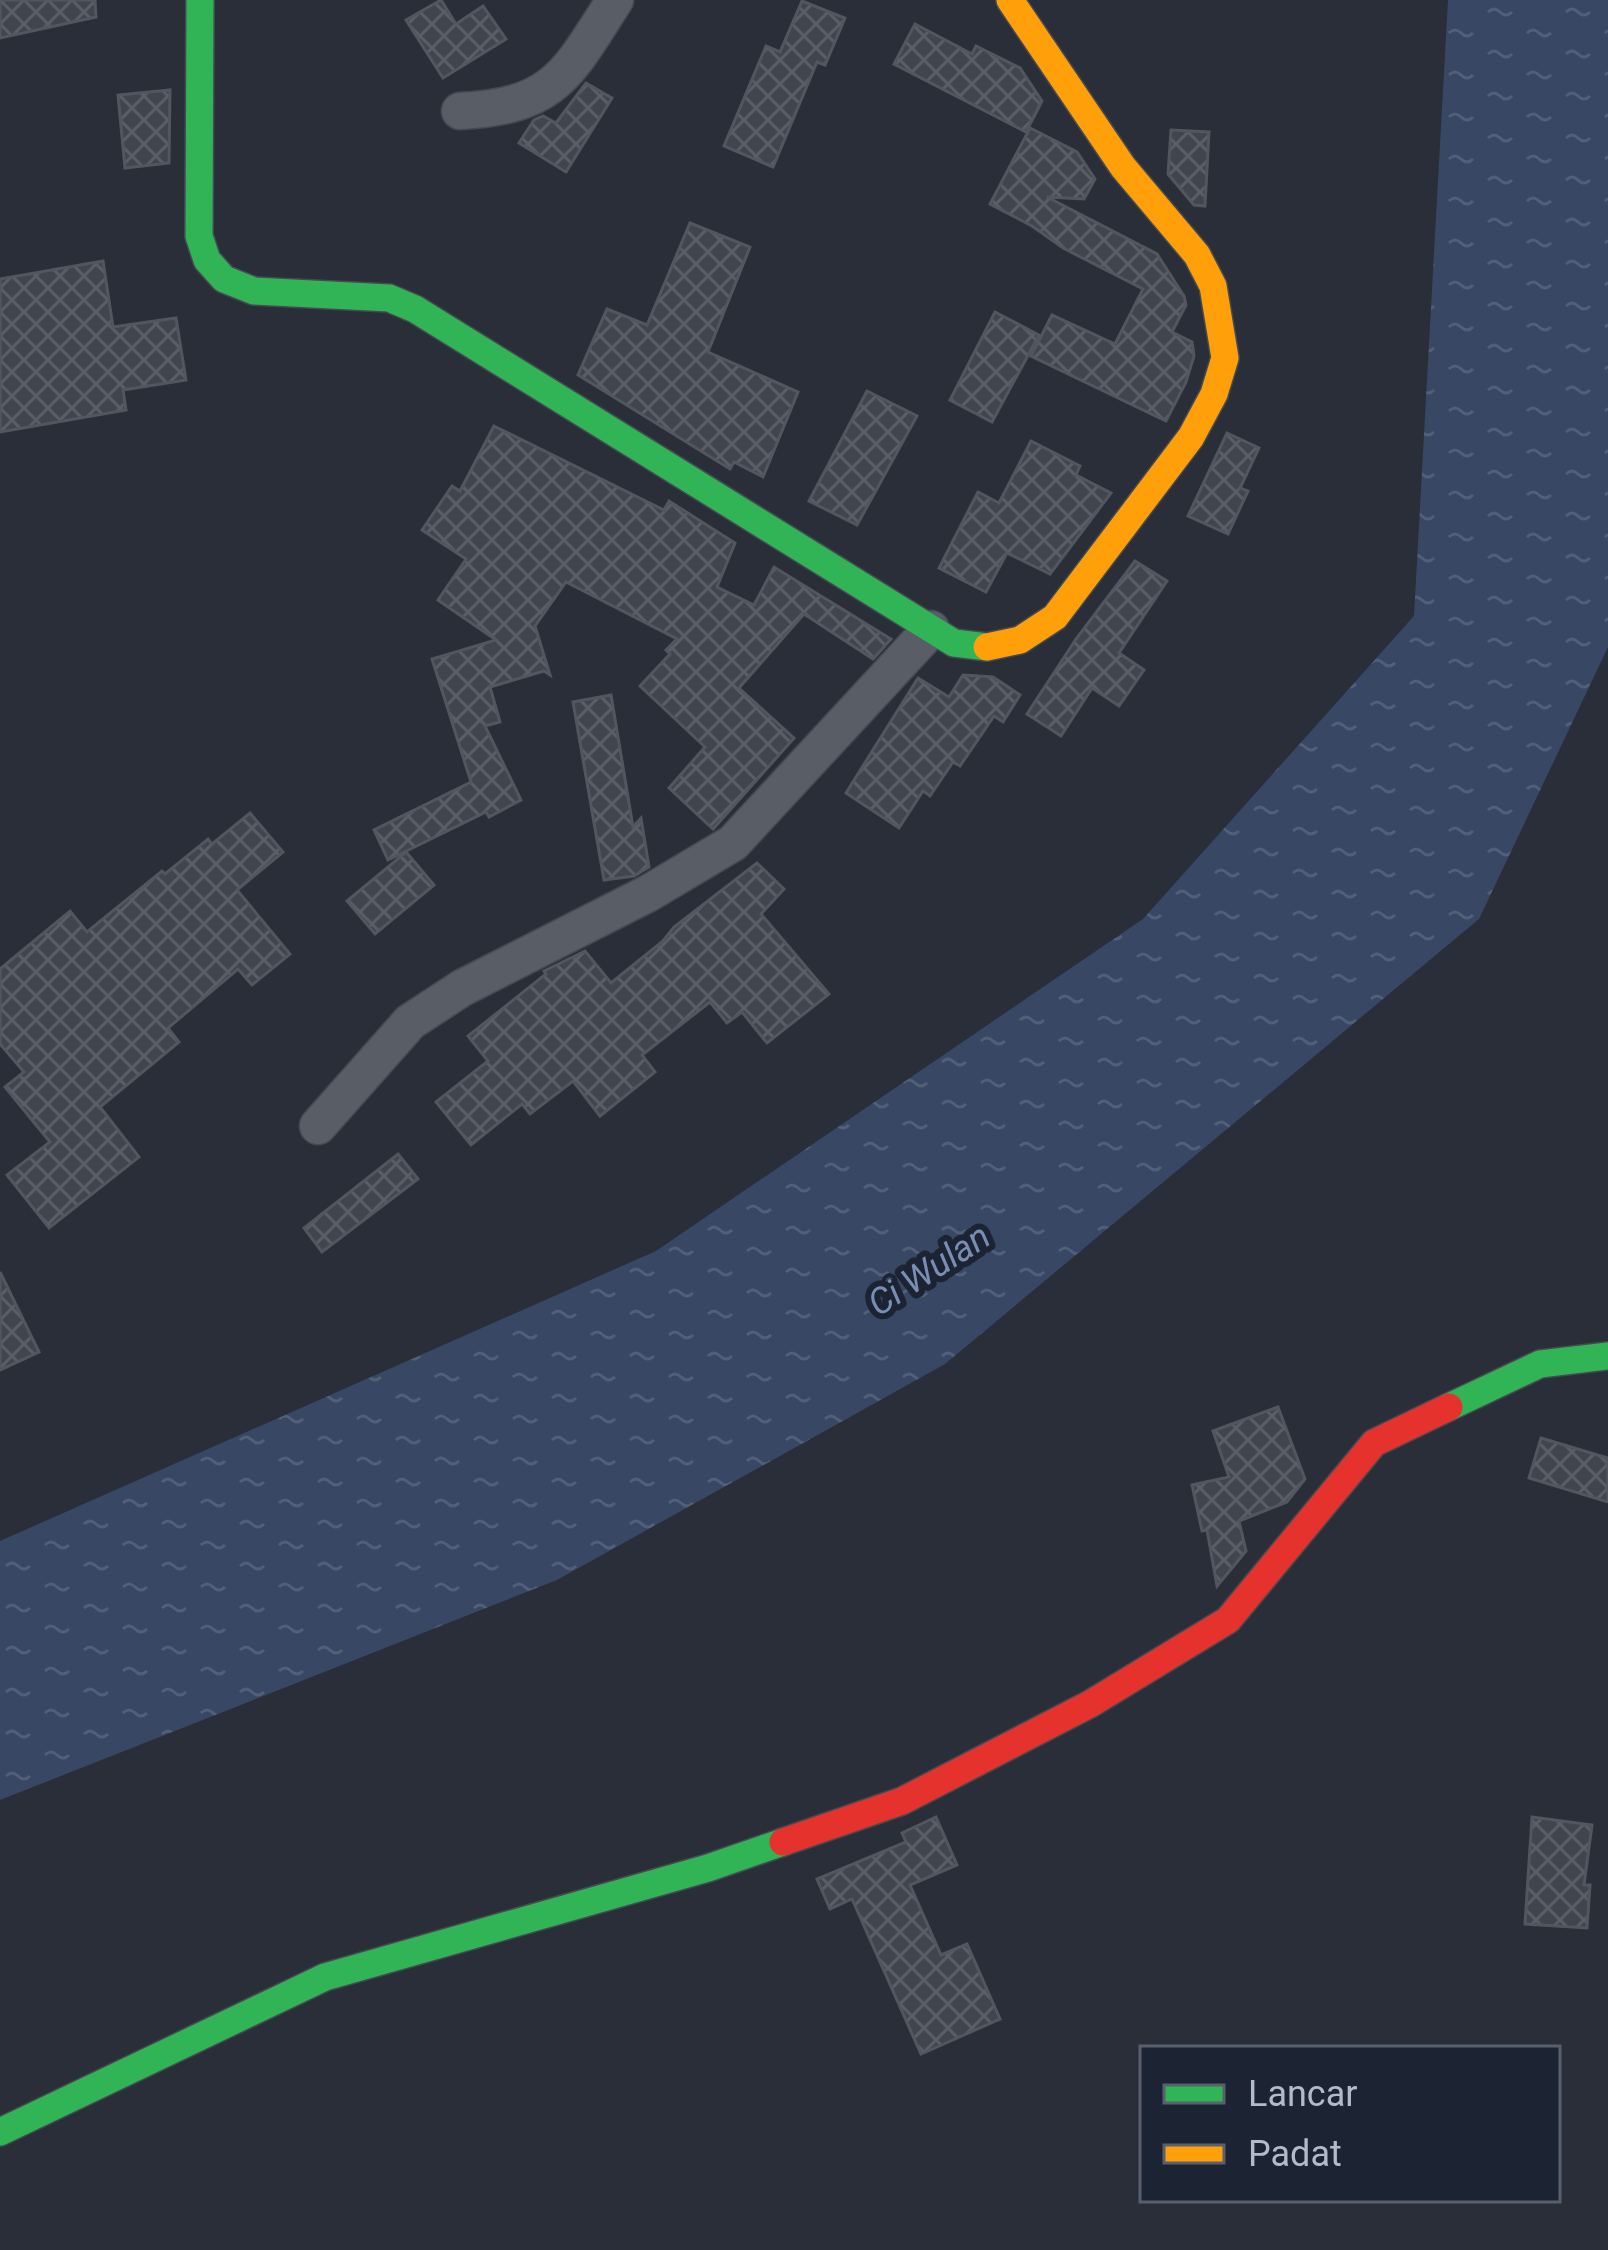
<svg xmlns="http://www.w3.org/2000/svg" width="1608" height="2250" viewBox="0 0 1608 2250" font-family="Roboto,sans-serif">
<style>
.water{fill:url(#water-ripples)}
.building{fill:url(#building-cross-hatch);stroke:#51565f;stroke-width:3}
.lines{fill:none;stroke-linecap:round;stroke-linejoin:round}
.street-casing{stroke:#454951;stroke-width:39}
.fast-casing{stroke:#454951;stroke-width:30}
.slow-casing{stroke:#454951;stroke-width:30}
.jam-casing{stroke:#454951;stroke-width:30}
.street{stroke:#595d66;stroke-width:36}
.fast{stroke:#30b455;stroke-width:27}
.slow{stroke:#ff9f0a;stroke-width:27}
.jam{stroke:#e5322d;stroke-width:27}
.labels{text-anchor:middle;dominant-baseline:central;stroke-width:12;stroke-linejoin:round;paint-order:stroke}
.water-label{font-size:36px;font-style:italic;fill:#798eb2;stroke:#1c2433}
</style>
<defs>
<pattern id="water-ripples" width="26" height="14" patternUnits="userSpaceOnUse" patternTransform="scale(3)"><rect width="26" height="14" fill="#374764"/><path d="M2 4q2-2 4 0t4 0M15 11q2-2 4 0t4 0" fill="none" stroke="#525f79"/></pattern>
<pattern id="building-cross-hatch" width="8" height="8" patternUnits="userSpaceOnUse" patternTransform="scale(3)"><rect width="8" height="8" fill="#41454e"/><path d="M0 0l8 8M0 8l8-8" fill="none" stroke="#5a5e66"/></pattern>
</defs>
<rect width="100%" height="100%" fill="#292e38"/>
<polygon class="water" points="1448,0 1608,0 1608,647 1479,919 945,1364 557,1580 0,1800 0,1541 656,1251 1143,919 1414,616"/>
<g class="building">
<polygon points="0,0 95,0 96,17 0,38"/>
<polygon points="441,0 456,24 483,6 506,39 443,78 406,20"/>
<polygon points="802,1 845,18 825,65 817,62 773,167 724,146 766,46 780,52"/>
<polygon points="915,24 972,54 976,46 1020,68 1042,101 1026,132 894,64"/>
<polygon points="586,83 612,98 566,172 519,143 534,120 543,116 556,123"/>
<polygon points="170,90 169,163 125,168 118,95"/>
<polygon points="1030,128 1077,152 1095,179 1084,199 1047,197 1157,254 1184,296 1186,305 1172,332 1192,342 1194,356 1186,382 1166,421 1031,356 1052,315 1115,344 1143,289 1063,248 1032,226 990,204"/>
<polygon points="1171,130 1209,132 1205,206 1194,205 1168,174"/>
<polygon points="690,223 750,247 708,352 798,392 763,477 734,462 730,469 578,375 607,309 647,325"/>
<polygon points="103,261 113,327 176,318 186,380 123,390 126,410 0,432 0,279"/>
<polygon points="995,312 1039,335 992,422 950,400"/>
<polygon points="867,391 917,416 857,525 809,501"/>
<polygon points="494,426 664,510 669,501 735,543 717,587 754,605 774,567 891,639 873,659 804,614 739,688 794,738 713,829 669,788 705,747 640,686 670,654 666,650 677,639 566,582 535,626 550,675 544,671 490,687 500,722 485,726 521,800 489,817 486,812 388,860 374,830 471,782 432,659 496,640 438,600 466,559 422,530 452,486 460,491"/>
<polygon points="1227,433 1259,448 1240,488 1248,491 1228,534 1188,516"/>
<polygon points="1031,441 1080,466 1076,475 1111,493 1050,574 1007,553 986,592 939,568 978,492 999,503"/>
<polygon points="1135,561 1167,581 1119,653 1144,670 1119,706 1092,688 1061,736 1027,714 1076,639"/>
<polygon points="963,675 993,677 1020,695 1003,722 994,716 960,766 953,762 930,796 923,791 899,828 846,793 918,678 949,697"/>
<polygon points="611,695 633,827 641,818 649,867 634,876 604,880 573,702"/>
<polygon points="250,813 283,852 237,890 290,954 252,985 238,969 168,1028 179,1042 100,1107 139,1157 49,1228 7,1175 50,1142 5,1087 24,1072 0,1044 0,969 70,911 87,932 162,871 165,874 208,839 212,844"/>
<polygon points="406,852 434,885 375,934 347,901"/>
<polygon points="757,863 784,889 761,914 829,994 767,1043 742,1012 727,1023 710,1002 642,1055 655,1072 600,1116 573,1081 530,1114 522,1104 471,1145 436,1102 488,1061 468,1036 546,974 544,971 585,951 611,983 663,941 674,927"/>
<polygon points="398,1154 418,1179 322,1252 304,1228"/>
<polygon points="0,1272 39,1352 0,1370"/>
<polygon points="1278,1407 1305,1479 1287,1502 1239,1521 1246,1551 1217,1586 1207,1530 1202,1531 1192,1485 1229,1477 1213,1431"/>
<polygon points="1541,1438 1608,1458 1608,1502 1529,1478"/>
<polygon points="936,1817 957,1865 910,1885 941,1955 967,1944 1000,2019 921,2054 852,1899 830,1909 817,1879 906,1842 902,1833"/>
<polygon points="1532,1817 1592,1825 1584,1885 1590,1885 1587,1928 1525,1924"/>
</g>
<g class="lines">
<defs>
<g id="street">
<path d="M460,111C556,106 567,74 615,0"/>
<polyline points="318,1126 410,1022 462,988 649,893 733,843 931,629"/>
</g>
<g id="fast">
<polyline points="200,0 199,236 207,260 224,279 254,291 389,298 415,309 954,643 987,647"/>
<polyline points="1449,1407 1540,1364 1608,1356"/>
<polyline points="0,2132 325,1977 708,1868 783,1842"/>
</g>
<polyline id="slow" points="987,647 1020,640 1055,617 1191,437 1214,394 1225,358 1213,286 1197,255 1123,167 1010,0"/>
<polyline id="jam" points="783,1842 902,1801 1090,1704 1228,1620 1374,1443 1449,1407"/>
</defs>
<use href="#street" class="street-casing"/>
<use href="#fast" class="fast-casing"/>
<use href="#slow" class="slow-casing"/>
<use href="#jam" class="jam-casing"/>
<use href="#street" class="street"/>
<use href="#fast" class="fast"/>
<use href="#slow" class="slow"/>
<use href="#jam" class="jam"/>
</g>
<g class="labels">
<g class="water-label">
<text transform="translate(929 1270) rotate(-33)">Ci Wulan</text>
</g>
</g>
<rect x="1140" y="2046" width="420" height="156" fill="#1c2433" stroke="#58606f" stroke-width="3"/>
<rect x="1164" y="2085" width="60" height="18" fill="#30b455" stroke="#58606f" stroke-width="3"/>
<text x="1248" y="2106" font-size="36" fill="#b3bac9">Lancar</text>
<rect x="1164" y="2145" width="60" height="18" fill="#ff9f0a" stroke="#58606f" stroke-width="3"/>
<text x="1248" y="2166" font-size="36" fill="#b3bac9">Padat</text>
</svg>
